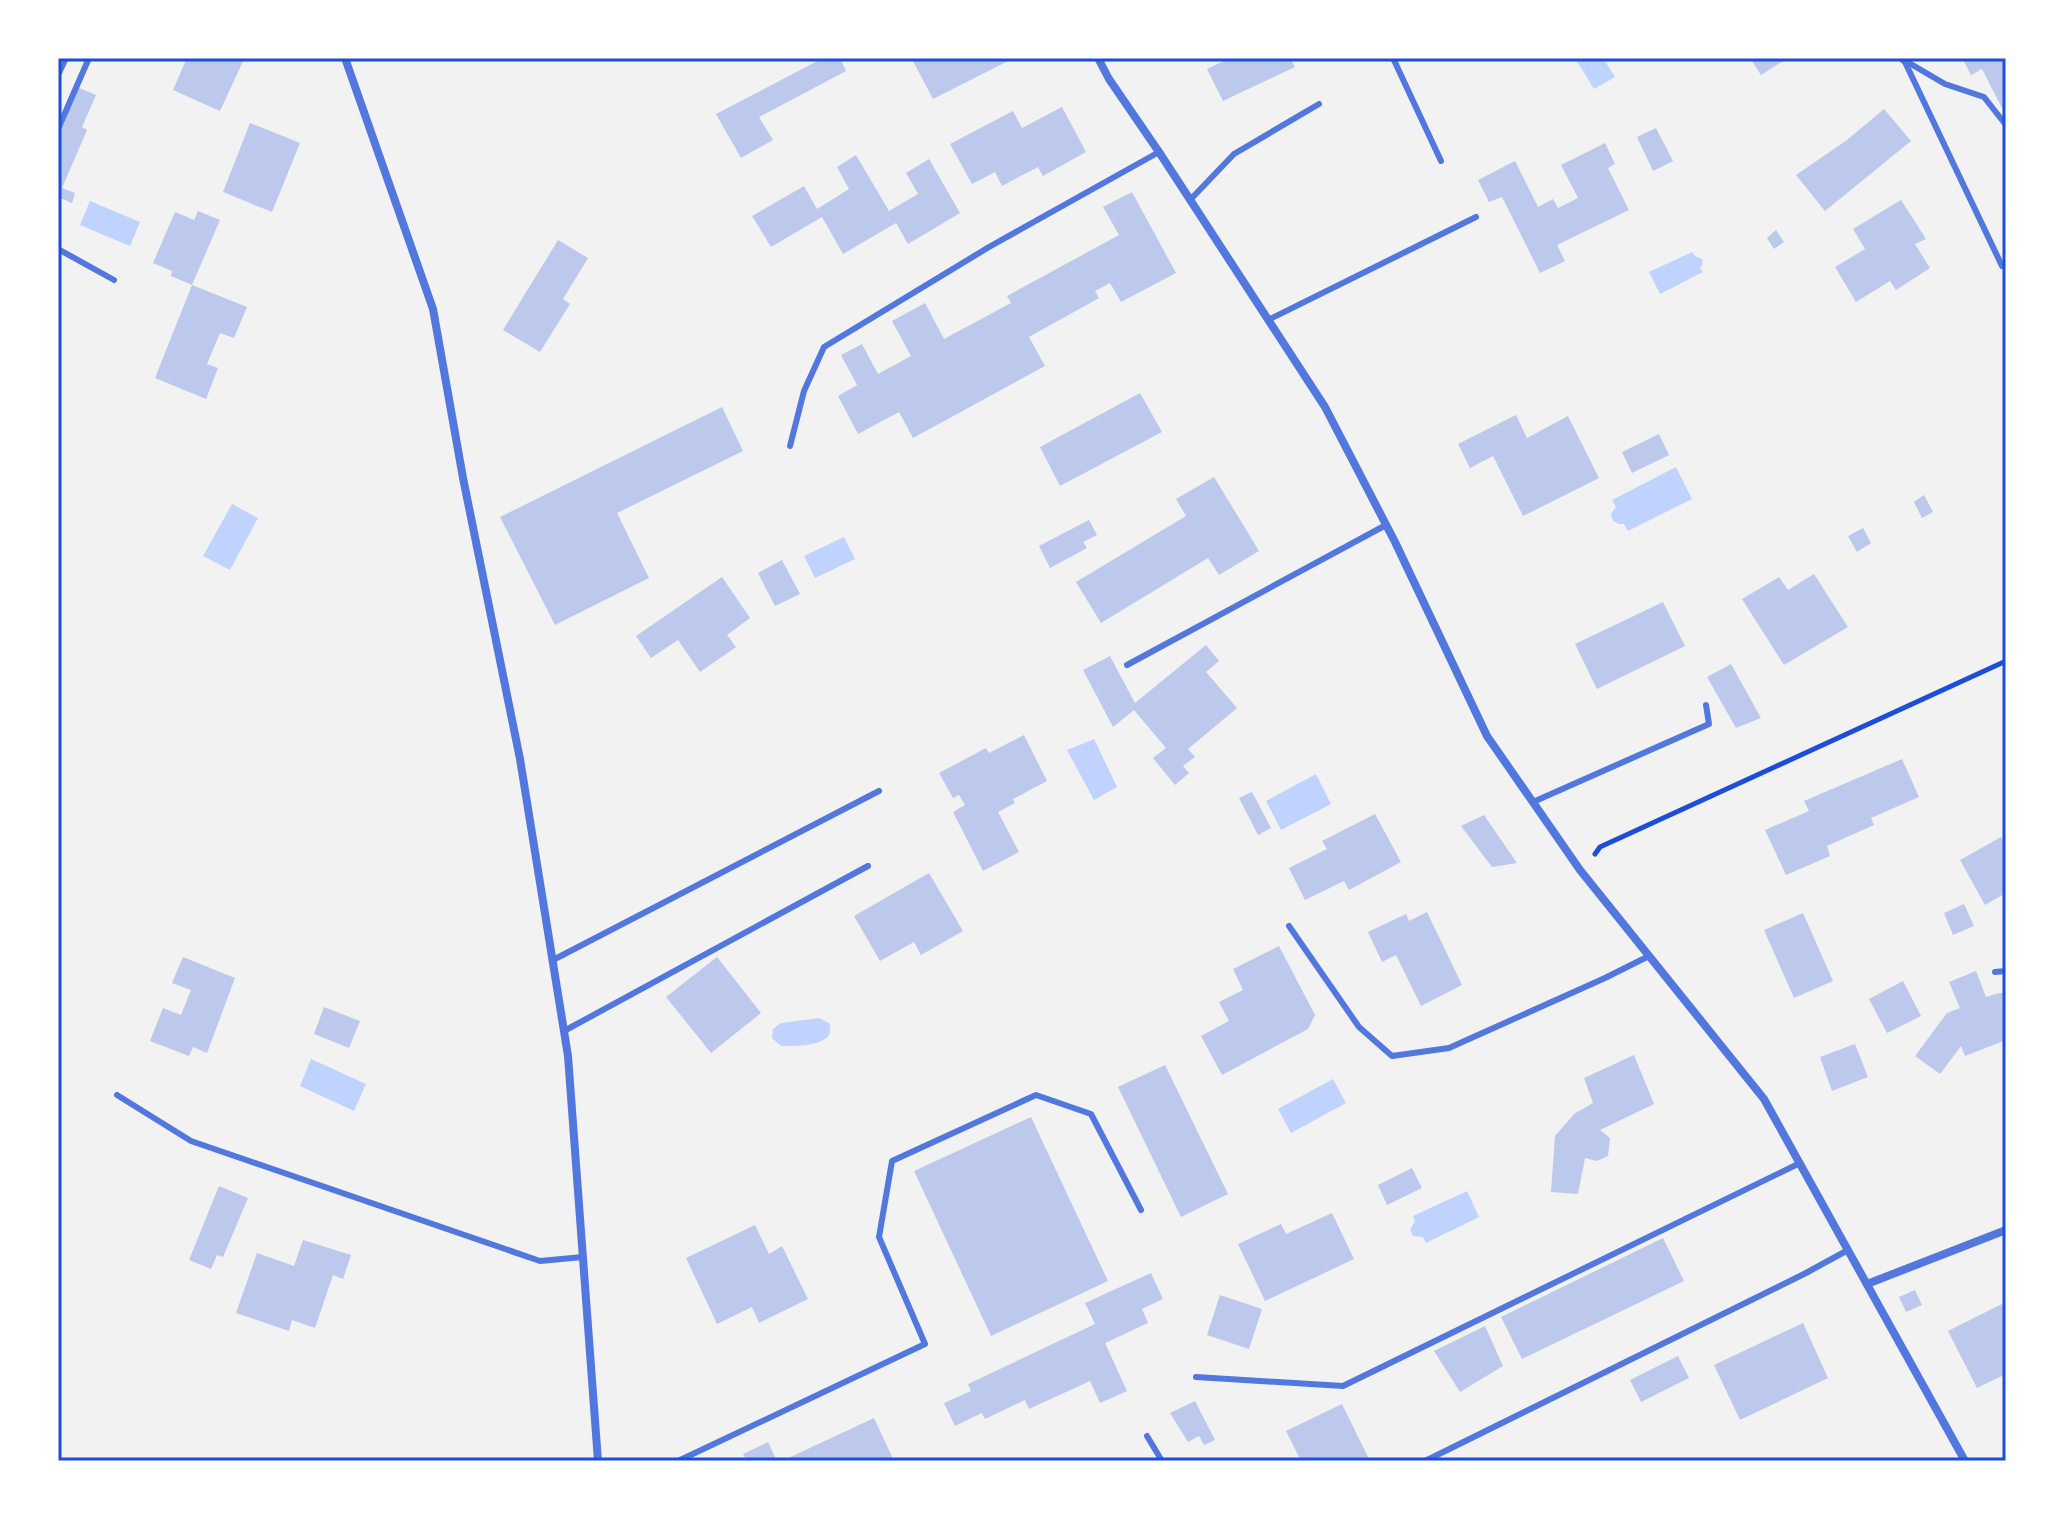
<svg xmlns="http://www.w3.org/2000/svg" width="2064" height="1519" viewBox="0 0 2064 1519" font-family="'Open Sans',sans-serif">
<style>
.water{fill:#bfd3fe}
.building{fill:#bdc9ec}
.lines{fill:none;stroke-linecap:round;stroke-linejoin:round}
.path{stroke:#1d4ed8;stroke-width:5}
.service{stroke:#5277de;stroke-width:6}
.minor{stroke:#5277de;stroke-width:8}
.neatline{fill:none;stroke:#1d4ed8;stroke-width:3}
</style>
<rect width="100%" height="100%" fill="#f2f2f2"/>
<g class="water">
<polygon points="1575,58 1603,58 1615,77 1594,89"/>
<polygon points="90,201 140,222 130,246 80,225"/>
<polygon points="1692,252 1695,256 1702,259 1703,263 1700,268 1703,272 1660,294 1649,272"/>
<polygon points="1676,467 1692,499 1628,531 1624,524 1619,524 1613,521 1611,514 1616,507 1612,500"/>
<polygon points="232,504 258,518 230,570 203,556"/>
<polygon points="844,537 855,559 815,578 804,556"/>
<polygon points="1094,739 1117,787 1094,800 1067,750"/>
<polygon points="1316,774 1331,804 1281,830 1266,801"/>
<path d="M819,1018L829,1023C838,1047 797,1046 781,1046L772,1038L773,1029L781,1023Z"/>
<polygon points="311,1059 366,1084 354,1111 300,1086"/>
<polygon points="1333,1079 1346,1103 1291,1133 1278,1109"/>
<polygon points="1467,1191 1479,1217 1426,1243 1423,1237 1413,1236 1410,1230 1415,1221 1413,1216"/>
</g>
<g class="building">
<polygon points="187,58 244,59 220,111 173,90"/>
<polygon points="823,58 840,58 846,71 759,117 773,140 741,158 716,114"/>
<polygon points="914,58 1014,58 933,99 912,59"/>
<polygon points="1230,58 1290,58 1295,67 1223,101 1207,69"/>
<polygon points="1750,58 1788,58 1761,75"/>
<polygon points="1962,58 2006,58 2006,109 2003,110 1982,69 1971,75"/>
<polygon points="79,88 96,95 82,127 87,130 62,188 75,193 72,203 58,197 58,135"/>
<polygon points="1062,107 1086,152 1043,176 1038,167 1002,186 995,172 972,184 950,144 1013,111 1022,128"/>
<polygon points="1884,109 1911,141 1825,211 1796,175 1847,140"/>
<polygon points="250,123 300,143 272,212 223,192"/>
<polygon points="1656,128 1673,161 1653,171 1637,137"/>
<polygon points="1605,143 1615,164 1608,168 1629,210 1557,245 1565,261 1540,273 1502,197 1489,202 1478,180 1515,161 1538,207 1553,199 1558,208 1578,198 1561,165"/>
<polygon points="856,155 889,211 918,194 906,173 929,159 960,213 908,244 896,223 843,254 822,217 771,247 752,216 804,186 817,209 849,189 837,167"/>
<polygon points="1132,192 1176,273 1121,302 1110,283 1095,291 1099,298 1029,337 1045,366 913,438 899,412 858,434 838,396 857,385 841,355 862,344 878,374 911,356 892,321 925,303 944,339 1011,303 1007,296 1119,235 1103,207"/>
<polygon points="1901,200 1926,239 1915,244 1930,268 1896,290 1890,281 1856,302 1835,267 1865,249 1853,229"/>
<polygon points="198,211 220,220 192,285 171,276 172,271 153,263 175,212 194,220"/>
<polygon points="1776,230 1784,242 1774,249 1767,238"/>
<polygon points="558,240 588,258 563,299 570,304 540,352 503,330"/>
<polygon points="192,285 247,307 234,338 220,333 207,364 218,368 206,399 155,378"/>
<polygon points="1140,393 1162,432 1060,486 1040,447"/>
<polygon points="722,407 743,451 617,513 649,578 555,625 500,517"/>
<polygon points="1516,415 1527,438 1568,416 1599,478 1523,516 1493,456 1470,468 1458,444"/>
<polygon points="1659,434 1669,455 1632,473 1622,452"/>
<polygon points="1214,477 1259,551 1219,575 1208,558 1101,623 1076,582 1186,516 1176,499"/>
<polygon points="1924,495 1933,512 1922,518 1914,502"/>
<polygon points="1089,520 1097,535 1083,542 1087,548 1050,568 1039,546"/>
<polygon points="1863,528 1871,543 1857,552 1848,536"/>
<polygon points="782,560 800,594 775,606 758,573"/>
<polygon points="1814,574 1848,627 1784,665 1742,599 1779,577 1788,590"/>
<polygon points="722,577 750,618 727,635 736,647 700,672 678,640 651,658 636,636"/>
<polygon points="1663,602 1685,646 1597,689 1575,644"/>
<polygon points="1206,645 1219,661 1206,672 1237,708 1188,749 1195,757 1183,766 1189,773 1175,785 1153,758 1166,748 1134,710 1113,727 1083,670 1110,656 1135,703"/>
<polygon points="1731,664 1761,718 1736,728 1707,677"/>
<polygon points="1024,735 1047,781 1013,799 1015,803 998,812 1019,852 983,871 953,812 965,805 959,795 953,798 939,773 986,748 989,753"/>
<polygon points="1902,759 1919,797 1871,818 1874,825 1827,846 1830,856 1786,875 1765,830 1809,811 1804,801"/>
<polygon points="1252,792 1271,828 1258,835 1239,798"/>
<polygon points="1375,814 1401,862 1349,890 1344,881 1305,900 1289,868 1327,849 1322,841"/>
<polygon points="1484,815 1517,863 1492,867 1461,826"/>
<polygon points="2001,837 2006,845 2006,893 1985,905 1960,860"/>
<polygon points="929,873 963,931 921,955 914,942 880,961 854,916"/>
<polygon points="1964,904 1974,926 1953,935 1944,913"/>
<polygon points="1427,912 1462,985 1421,1006 1396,955 1382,962 1368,932 1406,914 1409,921"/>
<polygon points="1803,913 1833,981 1794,998 1764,930"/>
<polygon points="1279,946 1315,1015 1308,1029 1222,1075 1201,1036 1229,1021 1219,1002 1243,990 1233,969"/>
<polygon points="183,957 235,978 207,1053 193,1047 189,1056 150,1041 163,1008 181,1015 191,990 172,983"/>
<polygon points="717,957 761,1013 711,1053 666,997"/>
<polygon points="1976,971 1986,997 1999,993 2006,993 2006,1040 1965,1056 1961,1046 1940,1074 1915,1056 1947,1013 1960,1008 1949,982"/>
<polygon points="1903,981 1921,1016 1887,1033 1869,999"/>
<polygon points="324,1007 360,1021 349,1048 314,1034"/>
<polygon points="1855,1044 1868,1077 1832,1091 1820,1057"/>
<polygon points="1634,1055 1654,1104 1600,1130 1610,1138 1608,1156 1597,1161 1585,1158 1578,1194 1551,1192 1555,1136 1574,1114 1593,1103 1584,1078"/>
<polygon points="1165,1065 1228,1194 1181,1217 1118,1087"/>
<polygon points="1031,1117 1108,1281 991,1336 914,1171"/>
<polygon points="1412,1168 1422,1188 1387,1205 1378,1185"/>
<polygon points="219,1186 248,1198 223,1257 217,1255 211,1269 189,1260"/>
<polygon points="1332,1213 1354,1259 1265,1301 1238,1244 1281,1224 1286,1234"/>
<polygon points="755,1225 769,1254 782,1246 808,1299 759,1323 752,1307 717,1324 686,1258"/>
<polygon points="1663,1238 1684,1281 1522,1359 1501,1317"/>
<polygon points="303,1240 351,1255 343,1279 333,1275 315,1328 292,1320 289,1331 236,1313 257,1253 294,1266"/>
<polygon points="1151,1273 1163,1299 1142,1309 1148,1323 1105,1343 1127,1391 1100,1403 1090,1381 1029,1409 1025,1400 985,1419 982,1413 955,1426 944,1403 971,1391 968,1384 1095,1324 1085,1303"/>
<polygon points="1915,1290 1922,1305 1906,1312 1899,1297"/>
<polygon points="1220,1295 1262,1309 1249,1349 1207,1335"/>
<polygon points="2006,1302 2006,1374 1977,1388 1948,1331"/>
<polygon points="1803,1323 1828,1378 1740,1420 1714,1365"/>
<polygon points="1485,1326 1503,1366 1460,1392 1434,1351"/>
<polygon points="1678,1356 1689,1378 1641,1402 1630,1380"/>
<polygon points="1195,1401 1215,1440 1204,1445 1199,1436 1188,1442 1170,1413"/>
<polygon points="1342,1404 1370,1461 1301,1461 1286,1431"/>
<polygon points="874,1418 894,1461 782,1461"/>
<polygon points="768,1442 777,1461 747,1461 743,1454"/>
</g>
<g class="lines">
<polyline class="path" points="1595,854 1600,847 2006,661"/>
<g class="service">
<polyline points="1393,58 1441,161"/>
<polyline points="1904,60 2002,266"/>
<polyline points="1904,60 1945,84 1984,97 2006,125"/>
<polyline points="58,75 66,58"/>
<polyline points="58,129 89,58"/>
<polyline points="1190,200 1234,154 1319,104"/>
<polyline points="58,249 114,280"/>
<polyline points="1268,320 1476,217"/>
<polyline points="790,446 804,391 824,347 989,247 1159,152"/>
<polyline points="1127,665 1386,525"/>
<polyline points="1533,802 1709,724 1706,705"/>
<polyline points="1289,926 1359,1027 1392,1056 1449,1048 1605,978 1649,956"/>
<polyline points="553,960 879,791"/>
<polyline points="1995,972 2006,971"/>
<polyline points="564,1031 868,866"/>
<polyline points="117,1095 191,1141 540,1261 583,1257"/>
<polyline points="1196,1377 1343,1386 1800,1163"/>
<polyline points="1147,1436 1162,1461"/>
<polyline points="678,1461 925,1344 879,1237 892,1161 1036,1095 1091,1114 1141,1210"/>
<polyline points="1425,1461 1806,1273 1848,1250"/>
</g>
<g class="minor">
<polyline points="345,58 433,309 463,478 520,759 568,1056 598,1461"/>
<polyline points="1098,58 1109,79 1159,152 1325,407 1395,542 1487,736 1580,870 1764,1099 1965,1461"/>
<polyline points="1902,58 1904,60"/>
<polyline points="1867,1284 2006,1230"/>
</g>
</g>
<rect width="2064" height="1519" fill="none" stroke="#ffffff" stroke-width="120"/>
<rect x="60" y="60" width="1944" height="1399" class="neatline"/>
</svg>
